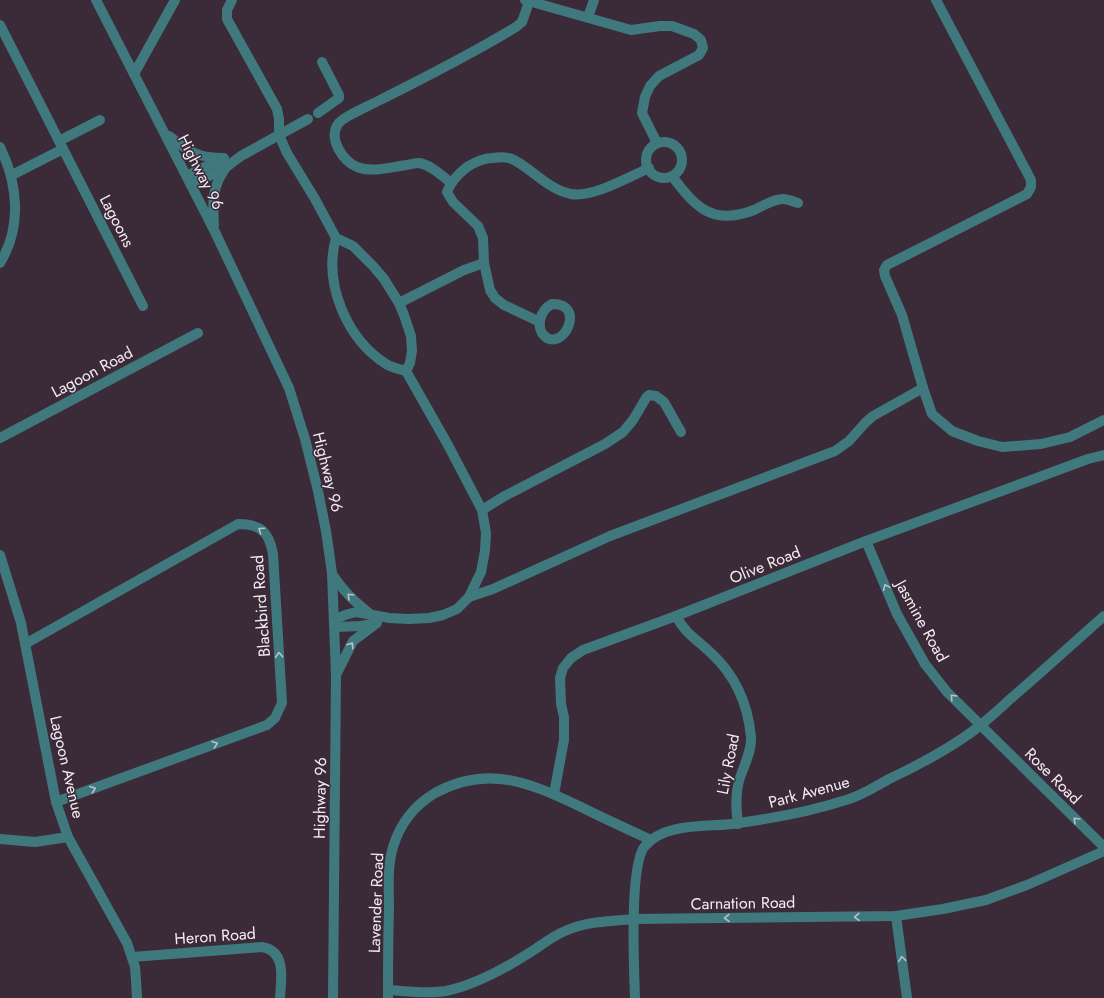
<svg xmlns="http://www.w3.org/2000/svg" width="1104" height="998" viewBox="0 0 1104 998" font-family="Jost,sans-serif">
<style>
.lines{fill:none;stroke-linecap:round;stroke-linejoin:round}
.minor{stroke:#3f797d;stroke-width:10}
.oneway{stroke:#b6c3ca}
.labels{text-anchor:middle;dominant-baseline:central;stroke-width:3;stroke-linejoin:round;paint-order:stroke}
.street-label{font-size:16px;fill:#f6ebf4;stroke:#3b2b38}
</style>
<rect width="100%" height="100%" fill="#3b2b38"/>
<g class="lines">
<g class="minor">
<polyline points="96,0 215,232 289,388 305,439 318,491 326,531 332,573 336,675 333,998"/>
<polyline points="232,0 227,10 227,19 277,109 279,119 279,135 287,153 315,199 336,238 353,246 373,266 384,279 399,303 404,315 411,336 412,351 410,363 406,371 448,445 482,510 486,533 485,551 481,572 469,597 457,609 443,615 429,618 409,619 389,618 356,612 345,615 334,620"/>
<polyline points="525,0 631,30 660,26 672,26 694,34 701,40 703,48 699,55 659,76 650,86 645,97 642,113 657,143"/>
<polyline points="936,0 1031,180 1031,187 1027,194 887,265 884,270 885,276 902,315 923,388 932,414 952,431 978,441 1002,447 1041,444 1070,437 1104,420"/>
<polyline points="588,17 594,0"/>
<polyline points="0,25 143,306"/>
<polyline points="134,74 175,0"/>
<polyline points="318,113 339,98 339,95 322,62"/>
<path d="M169,136C189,152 198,158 224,158"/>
<polyline points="59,141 100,120"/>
<circle cx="664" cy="160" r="18"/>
<path d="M0,147C18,184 22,227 0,263"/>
<polyline points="12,175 63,149"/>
<polyline points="187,176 221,159"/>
<path d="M672,176C696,208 713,226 754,210C763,206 773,199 783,199C788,199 794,202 798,203"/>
<path d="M450,182C441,175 431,165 419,163C416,163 411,164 407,165C391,167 373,173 357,167C343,161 328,139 338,124C342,117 373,104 382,99C428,76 473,53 516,27L522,22L529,2"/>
<polyline points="191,185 225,168 241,156 308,119"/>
<path d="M214,226C213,203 211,189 225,169"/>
<path d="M336,238C323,284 347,339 386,364C392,368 400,369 406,371"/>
<polyline points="399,303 464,270 484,263"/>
<path d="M552,304C585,303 566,348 547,338C534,330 540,310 552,304Z"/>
<path d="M540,322L504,305L495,298L490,290L484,263L483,238L478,226L453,202L447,192C451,181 458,174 467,167C475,162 484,158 493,158C499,157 508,157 514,160C533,170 549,190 571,194C592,198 629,177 649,168"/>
<polyline points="0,438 198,333"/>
<polyline points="482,510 503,497 605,444 623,432 633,420 646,398 649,395 656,396 664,402 681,432"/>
<polyline points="866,541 897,614 925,664 947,692 1104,847"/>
<polyline points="0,555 21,623 56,802 68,837 127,943 135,967 136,980 137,998"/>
<path d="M332,574C343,591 354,601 370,614"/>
<polyline points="469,597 493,589 610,536 835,451 849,441 866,422 873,416 923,388"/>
<path d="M676,616C687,636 696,638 711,653C735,675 748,705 751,737C752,752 743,767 739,781C735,796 736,809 738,824"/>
<polyline points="335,627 361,626 372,624"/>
<path d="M25,644L238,524C261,524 269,532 273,554L282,703L275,718L267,725L56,802"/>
<polyline points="336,675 353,641 377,623"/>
<polyline points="554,794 564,740 564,717 561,704 560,678 563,668 571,658 583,650 676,616 866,541 1088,459 1104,455"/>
<polyline points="0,839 35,842 68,837"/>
<polyline points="896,916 907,998"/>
<path d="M132,957L262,947C287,951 281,980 280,998"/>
<path d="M388,990C406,991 429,994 446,991C475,985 502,970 526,955C539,947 551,937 565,931C587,921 611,921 634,919L896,916L943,909L986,900L1027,885L1104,851"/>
<path d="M388,998C388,969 388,939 389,910C389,889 387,867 393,847C400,824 415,805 435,793C488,764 530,783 579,806C603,818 627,829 651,840"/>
<path d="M635,998C634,970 629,864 645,846C666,821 711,828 739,823C775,818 812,811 846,800C861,796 876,786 889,779C921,764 953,747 981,725C990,717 1000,709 1009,700C1041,673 1072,644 1104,616"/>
</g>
</g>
<defs><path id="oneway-chevron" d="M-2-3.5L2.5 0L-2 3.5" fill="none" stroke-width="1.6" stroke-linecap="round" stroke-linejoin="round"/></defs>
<g class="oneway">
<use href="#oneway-chevron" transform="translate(261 530) rotate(-145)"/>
<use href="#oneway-chevron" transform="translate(886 587) rotate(-114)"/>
<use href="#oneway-chevron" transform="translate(350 596) rotate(-135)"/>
<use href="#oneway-chevron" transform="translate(351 645) rotate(-56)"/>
<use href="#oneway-chevron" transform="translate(279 655) rotate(-93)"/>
<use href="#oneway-chevron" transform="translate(953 697) rotate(-134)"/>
<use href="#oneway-chevron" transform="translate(215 744) rotate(-20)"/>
<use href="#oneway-chevron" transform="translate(93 789) rotate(-20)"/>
<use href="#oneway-chevron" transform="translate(1076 820) rotate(-135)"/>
<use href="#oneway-chevron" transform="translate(857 917) rotate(179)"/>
<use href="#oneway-chevron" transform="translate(727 918) rotate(179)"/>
<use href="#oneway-chevron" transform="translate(902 959) rotate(-98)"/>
</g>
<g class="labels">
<g class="street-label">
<text transform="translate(201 172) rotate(63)">Highway 96</text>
<text transform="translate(117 221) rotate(63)">Lagoons</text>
<text transform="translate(92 372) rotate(-28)">Lagoon Road</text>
<text transform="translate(328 472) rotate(76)">Highway 96</text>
<text transform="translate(765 565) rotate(-22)">Olive Road</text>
<text transform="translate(261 606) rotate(-94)">Blackbird Road</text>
<text transform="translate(922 621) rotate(61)">Jasmine Road</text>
<text transform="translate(728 764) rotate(-79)">Lily Road</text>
<text transform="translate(67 767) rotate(77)">Lagoon Avenue</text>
<text transform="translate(1053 776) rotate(45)">Rose Road</text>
<text transform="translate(809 792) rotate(-15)">Park Avenue</text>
<text transform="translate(320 798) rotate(-89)">Highway 96</text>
<text transform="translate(376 903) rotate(-88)">Lavender Road</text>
<text transform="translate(743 903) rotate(-1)">Carnation Road</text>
<text transform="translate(215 936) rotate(-4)">Heron Road</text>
</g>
</g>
</svg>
